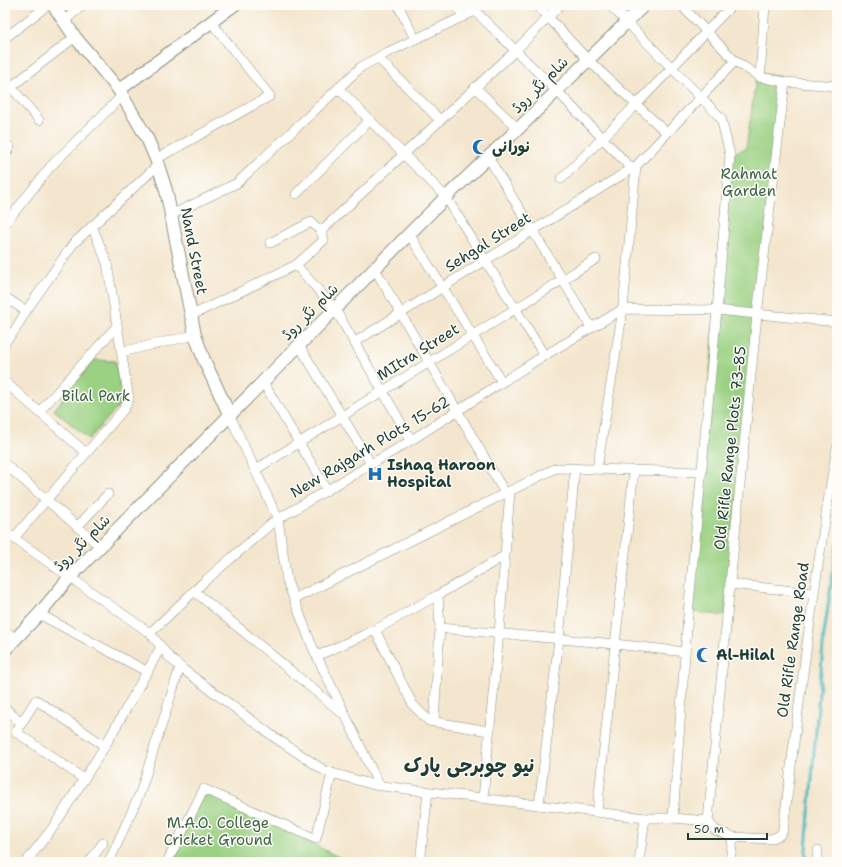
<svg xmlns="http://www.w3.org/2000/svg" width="842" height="867" viewBox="0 0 842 867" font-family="'Shantell Sans','Playpen Sans Arabic',sans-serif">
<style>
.green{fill:#9bd183;stroke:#5d875c}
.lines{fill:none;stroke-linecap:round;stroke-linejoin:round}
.stream{stroke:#48b7be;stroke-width:3}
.street-casing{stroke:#8a9281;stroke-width:10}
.secondary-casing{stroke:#8a9281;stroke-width:14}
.street{stroke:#fff;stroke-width:9}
.secondary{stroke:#fff;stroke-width:12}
.labels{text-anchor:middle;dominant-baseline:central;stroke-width:3;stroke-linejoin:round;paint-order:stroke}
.street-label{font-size:15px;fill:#1f3d34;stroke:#fdfcf7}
.poi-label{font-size:15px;font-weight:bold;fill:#1f3d34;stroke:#fdfcf7;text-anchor:start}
.park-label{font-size:15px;fill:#3e6248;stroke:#fdfcf7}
.district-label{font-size:19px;font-weight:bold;fill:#1f3d34;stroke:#fdfcf7}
</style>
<rect width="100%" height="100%" fill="#fdfcf7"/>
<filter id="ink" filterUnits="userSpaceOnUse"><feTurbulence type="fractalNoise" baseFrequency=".025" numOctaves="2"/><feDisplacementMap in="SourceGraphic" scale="8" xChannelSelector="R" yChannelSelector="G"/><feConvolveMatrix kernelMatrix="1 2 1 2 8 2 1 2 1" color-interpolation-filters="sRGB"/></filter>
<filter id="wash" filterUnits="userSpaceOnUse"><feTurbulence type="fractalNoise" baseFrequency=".012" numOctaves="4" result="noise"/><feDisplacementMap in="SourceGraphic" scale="16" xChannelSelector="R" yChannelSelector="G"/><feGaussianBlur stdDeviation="0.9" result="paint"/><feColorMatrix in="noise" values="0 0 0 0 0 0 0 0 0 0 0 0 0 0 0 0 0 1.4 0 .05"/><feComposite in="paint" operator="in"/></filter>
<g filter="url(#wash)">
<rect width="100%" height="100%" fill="#f4e6ce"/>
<g class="green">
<polygon points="757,73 782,77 725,616 688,611 730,155 746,148"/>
<polygon points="94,360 115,361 121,396 118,407 89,439 54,410"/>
<polygon points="204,789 348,862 167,862"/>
</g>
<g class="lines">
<polyline class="stream" points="805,862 824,634 837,544"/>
</g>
</g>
<g filter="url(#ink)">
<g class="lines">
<defs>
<g id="street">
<polyline points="398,5 415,39"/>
<polyline points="457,5 463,17"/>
<polyline points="537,5 588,60 667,133"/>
<polyline points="610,5 721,118 730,155 717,310 688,614 673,818"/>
<polyline points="681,5 735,61 760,77 785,82 837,86"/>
<polyline points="475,11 557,91 632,169"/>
<polyline points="64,21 83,5"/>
<polyline points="5,38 48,5"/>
<polyline points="378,58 440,120"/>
<polyline points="760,77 765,5"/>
<polyline points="475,87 518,129"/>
<polyline points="338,88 446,197 544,355"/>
<polyline points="39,120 11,87 75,37"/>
<polyline points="5,154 10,147"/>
<polyline points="488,157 591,327"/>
<polyline points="156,159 270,96 211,22"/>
<polyline points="561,179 636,105 732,5"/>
<polyline points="296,194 370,120"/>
<polyline points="171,215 237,183 361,67 386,53 475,11 478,5"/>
<polyline points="5,224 51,166 122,96"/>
<polyline points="409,234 502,382"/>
<polyline points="270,243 311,222 321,231 516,50 560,5"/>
<polyline points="296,265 335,309 411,440"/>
<polyline points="375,269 505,493"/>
<polyline points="5,297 26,311"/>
<polyline points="190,316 296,265 324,240 321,231"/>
<polyline points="5,342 15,330 26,311 73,244 158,165"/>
<polyline points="355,342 636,166"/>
<polyline points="299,345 371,464"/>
<polyline points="121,352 195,335"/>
<polyline points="5,382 86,453"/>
<polyline points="263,382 327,490"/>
<polyline points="39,412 117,326"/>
<polyline points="230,416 278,519 287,581 312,646 379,785"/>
<polyline points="5,464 101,547"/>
<polyline points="597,469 623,309 636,166 735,61"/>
<polyline points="255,470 596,259"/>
<polyline points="77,527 108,494"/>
<polyline points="5,532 150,633 170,658 184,670 274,737 325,771 374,785 645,818 673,818 708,821"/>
<polyline points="14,538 124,409 129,399 107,263 92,226"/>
<polyline points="730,584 813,593"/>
<polyline points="194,591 342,713"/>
<polyline points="294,599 556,468 701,472"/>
<polyline points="39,614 148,672"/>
<polyline points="440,628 615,644 685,652"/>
<polyline points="375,630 413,705 429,721 489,731"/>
<polyline points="5,631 16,639"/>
<polyline points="150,633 206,580 273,522 405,444 537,360 623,309 717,310 837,322"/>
<polyline points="317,656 375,630 438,595 504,556"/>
<polyline points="5,708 21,723"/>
<polyline points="434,721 440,628 438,595"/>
<polyline points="84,779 16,732 36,700 105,746"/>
<polyline points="483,798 499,633 510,491"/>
<polyline points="539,805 559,639 575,468"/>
<polyline points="597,812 634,470"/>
<polyline points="708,821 730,584 757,315 785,82"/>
<path d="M708,821L715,830L733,837L771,839L780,835L783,830C799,702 815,575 837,447"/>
<polyline points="26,862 54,826 105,746 161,647"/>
<polyline points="89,862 103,843"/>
<polyline points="109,862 140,793 180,667"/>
<polyline points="167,862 204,789 316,839 332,773"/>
<polyline points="420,862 428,792"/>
<polyline points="639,862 645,818"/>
<polyline points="730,862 733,837"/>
<polyline points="817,862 818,850"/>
</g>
<g id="secondary">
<polyline points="53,5 75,37 119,90 147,138 156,159 166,190 195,335 204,360 230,416"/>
<polyline points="119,90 234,5"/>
<polyline points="5,650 39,614 69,578 409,234 446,197 518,129 644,5"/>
</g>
</defs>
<use href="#street" class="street-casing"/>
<use href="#secondary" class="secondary-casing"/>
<use href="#street" class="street"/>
<use href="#secondary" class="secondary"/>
</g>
</g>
<defs>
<symbol id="mosque-bare" viewBox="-9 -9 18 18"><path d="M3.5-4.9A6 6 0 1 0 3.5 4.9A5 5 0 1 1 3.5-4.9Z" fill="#1f6fb2" stroke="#fdfcf7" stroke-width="2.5" paint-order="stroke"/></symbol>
<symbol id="hospital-bare" viewBox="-9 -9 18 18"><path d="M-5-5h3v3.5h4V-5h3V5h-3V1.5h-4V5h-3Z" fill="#1f6fb2" stroke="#fdfcf7" stroke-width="2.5" paint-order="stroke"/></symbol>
</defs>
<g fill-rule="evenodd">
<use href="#mosque-bare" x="469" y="136" width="22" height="22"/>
<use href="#hospital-bare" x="364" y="463" width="22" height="22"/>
<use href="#mosque-bare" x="693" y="644" width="22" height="22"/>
</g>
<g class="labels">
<g class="street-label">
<text transform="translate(540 85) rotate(-45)">شام نگر روڈ</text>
<text transform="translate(488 242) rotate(-32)">Sehgal Street</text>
<text transform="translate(194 251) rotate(79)">Nand Street</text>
<text transform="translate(310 312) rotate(-45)">شام نگر روڈ</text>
<text transform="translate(418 352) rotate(-32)">MItra Street</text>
<text transform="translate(370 447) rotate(-31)">New Rajgarh Plots 15-62</text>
<text transform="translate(730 448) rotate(-84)">Old Rifle Range Plots 73-85</text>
<text transform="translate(82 543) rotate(-45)">شام نگر روڈ</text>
<text transform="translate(793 640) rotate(-82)">Old Rifle Range Road</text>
</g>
<g class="poi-label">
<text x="492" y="147">نورانی</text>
<text x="387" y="465">Ishaq Haroon<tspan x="387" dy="17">Hospital</tspan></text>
<text x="716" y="655">Al-Hilal</text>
</g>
<g class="park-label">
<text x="749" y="174">Rahmat<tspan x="749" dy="17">Garden</tspan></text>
<text x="96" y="396">Bilal Park</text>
<text x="218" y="823">M.A.O. College<tspan x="218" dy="17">Cricket Ground</tspan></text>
</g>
<g class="district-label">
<text x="469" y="765">نیو چوبرجی پارک</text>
</g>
</g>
<rect width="842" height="867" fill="none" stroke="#fdfcf7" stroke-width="20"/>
<path d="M688 833v6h79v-6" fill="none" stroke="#1f3d34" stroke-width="2"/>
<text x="694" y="833" font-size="12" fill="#1f3d34" stroke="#fdfcf7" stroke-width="3" paint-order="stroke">50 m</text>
</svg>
